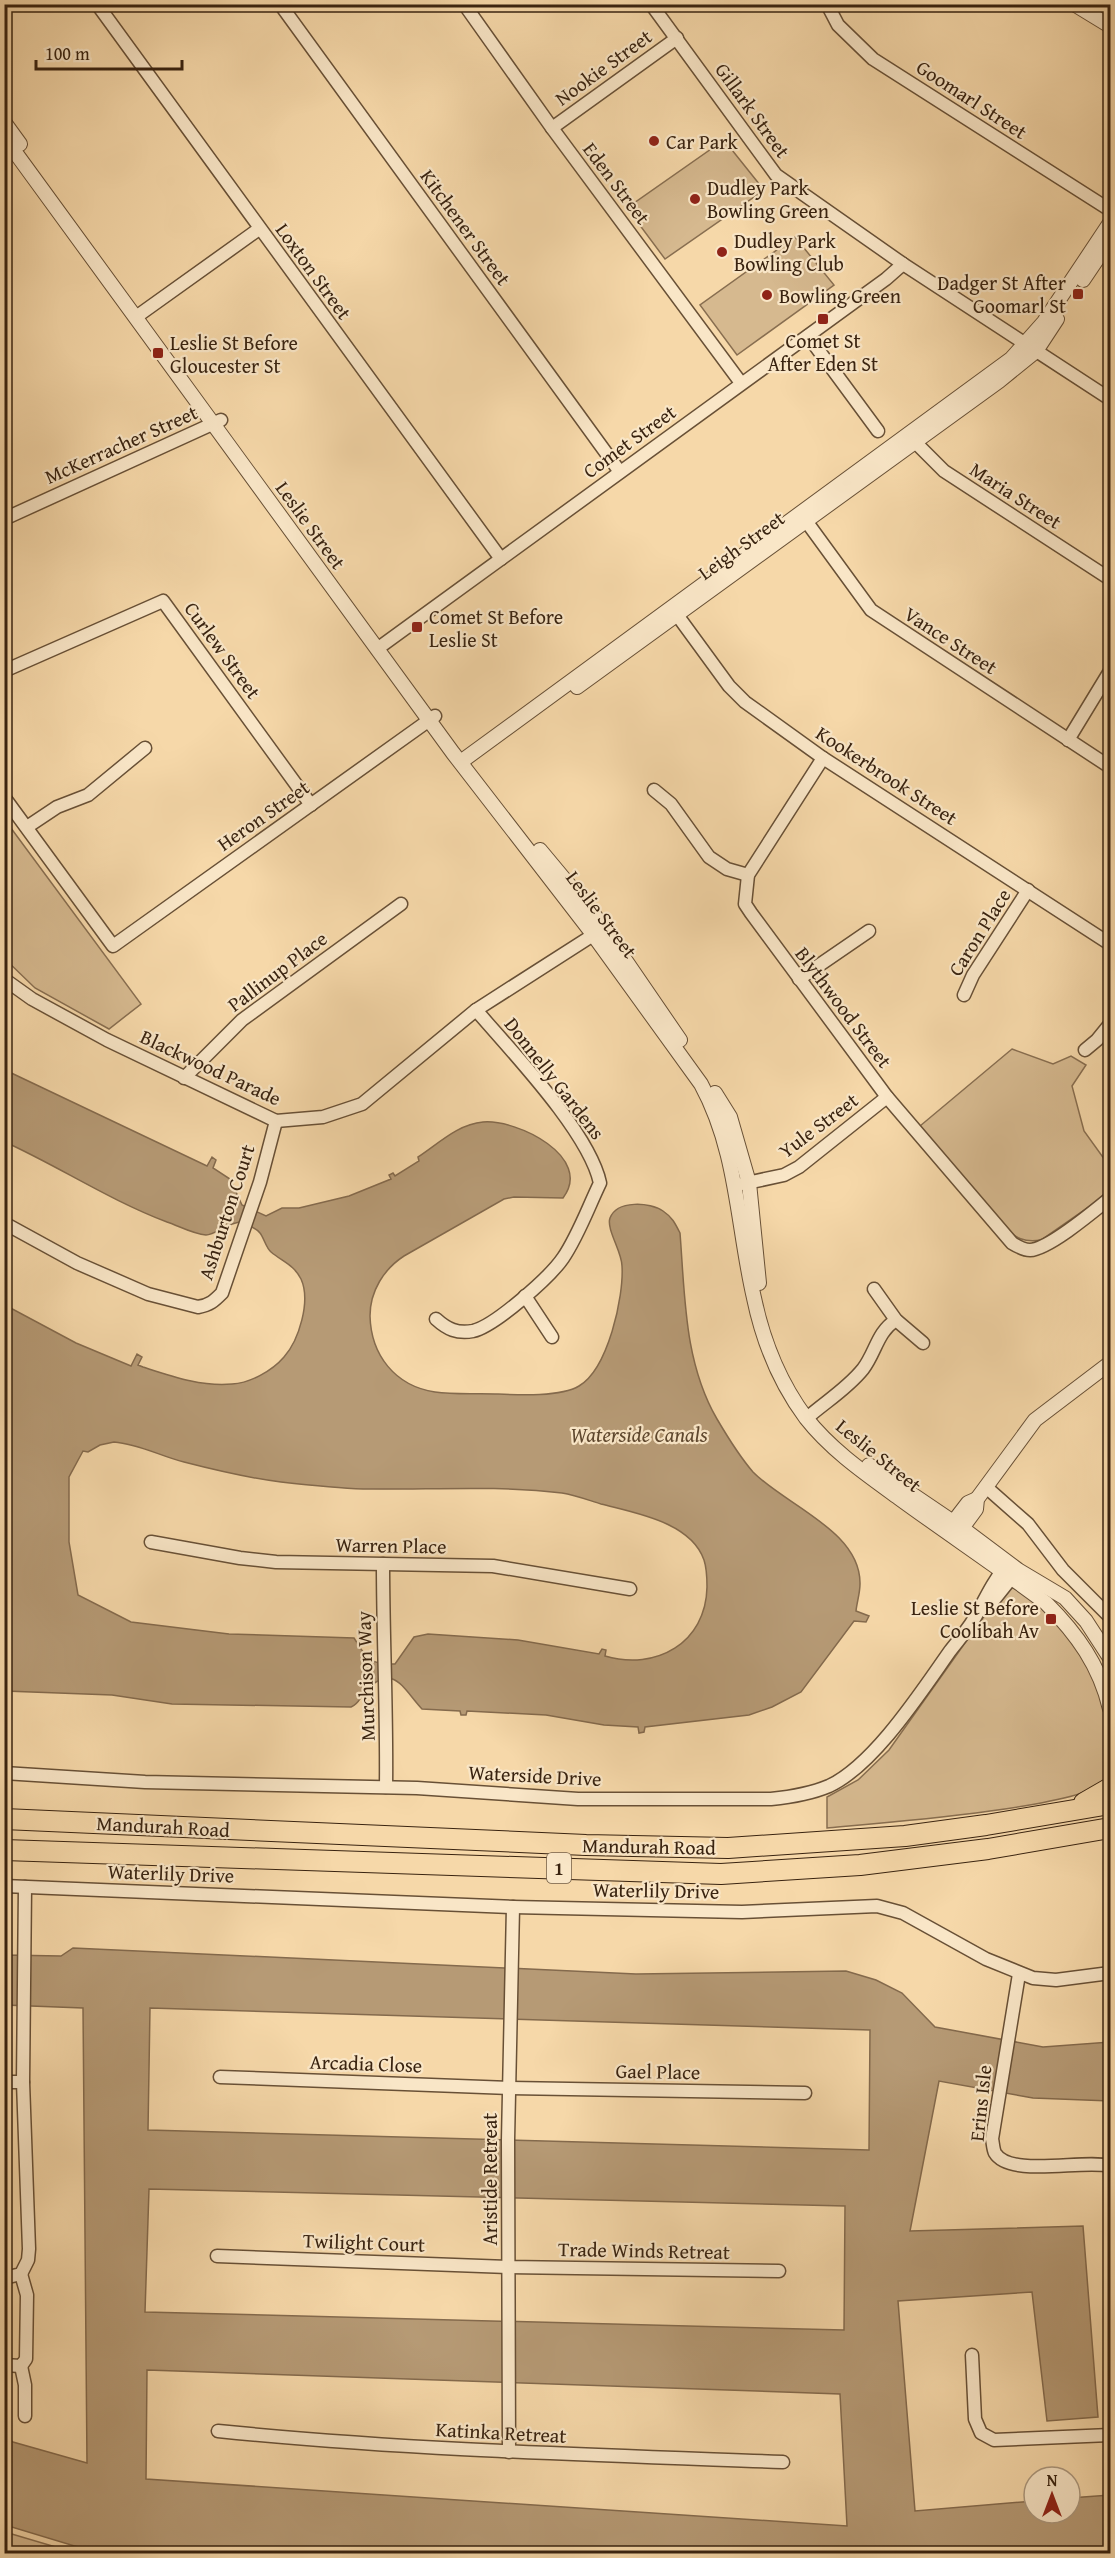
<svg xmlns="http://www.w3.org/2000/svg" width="1115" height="2558" viewBox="0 0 1115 2558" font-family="'Gentium Book Plus',serif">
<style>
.green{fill:#d6b98f;stroke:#886e50;stroke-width:1.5}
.water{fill:#b69a75;stroke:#846a4d;stroke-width:1.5;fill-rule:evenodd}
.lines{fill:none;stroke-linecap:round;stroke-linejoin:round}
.minor-casing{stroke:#685036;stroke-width:15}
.tertiary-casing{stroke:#685036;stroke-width:16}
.trunk-casing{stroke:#392310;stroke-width:22}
.minor{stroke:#f9e6c7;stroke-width:12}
.tertiary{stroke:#f9e6c7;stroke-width:14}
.trunk{stroke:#f6d8a9;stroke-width:20}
.poi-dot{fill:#8f2418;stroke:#f9e6c7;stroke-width:2}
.labels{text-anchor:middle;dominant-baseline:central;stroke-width:4.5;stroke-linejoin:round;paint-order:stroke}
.shield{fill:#f9e6c7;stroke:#735e47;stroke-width:1.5}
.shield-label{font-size:18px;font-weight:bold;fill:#392310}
.street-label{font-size:20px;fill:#392310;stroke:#f9e6c7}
.poi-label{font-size:20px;fill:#392310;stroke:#f9e6c7;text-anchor:start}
.water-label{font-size:21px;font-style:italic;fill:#5e472e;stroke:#f9e6c7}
</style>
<rect width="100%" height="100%" fill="#f6d8a9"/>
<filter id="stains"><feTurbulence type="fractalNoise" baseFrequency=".00333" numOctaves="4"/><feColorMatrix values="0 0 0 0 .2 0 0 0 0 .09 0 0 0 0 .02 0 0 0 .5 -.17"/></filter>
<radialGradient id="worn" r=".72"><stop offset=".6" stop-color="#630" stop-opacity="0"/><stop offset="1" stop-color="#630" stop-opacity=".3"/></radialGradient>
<g class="green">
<polygon points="724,140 764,190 665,259 627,208"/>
<polygon points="795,237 834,285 737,355 700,305"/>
<polygon points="5,820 141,1004 109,1029 35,988 5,959"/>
<path d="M1012,1049L1053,1064L1071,1056L1086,1065L1072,1086L1084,1131L1110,1167V1192L1041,1240C1024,1243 1016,1238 1004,1227L920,1126Z"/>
<path d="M1010,1587C1045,1599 1085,1647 1097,1682C1104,1706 1115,1761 1103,1782C1082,1808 870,1824 827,1828V1797L858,1780L889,1750L982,1619Z"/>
<polygon points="5,2532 76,2553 5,2553"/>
</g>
<g class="water">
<path d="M5,1070L207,1166L212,1157L216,1160L213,1168L230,1179L242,1205L266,1216L282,1208H299L349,1196L391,1179L389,1175L393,1173L395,1176L419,1161L418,1157C438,1144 458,1124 483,1122C517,1119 594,1157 563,1198L514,1197L504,1199L404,1256C384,1269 370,1291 370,1316C371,1355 395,1386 435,1392C455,1395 478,1393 498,1394C519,1395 561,1397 579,1386C608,1369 624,1297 622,1266C622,1252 606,1229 610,1218C617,1200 650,1202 663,1211C672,1217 675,1223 680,1233C685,1296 684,1362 717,1419C727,1436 740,1457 753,1472C785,1505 861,1531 860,1584C860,1593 857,1602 856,1611L869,1616L866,1622L854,1621L801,1692L772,1707L749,1715L645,1727L644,1732L639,1733L638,1727L604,1725L546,1715L467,1711L466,1715H461L460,1711L422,1709C403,1689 393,1660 364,1693C359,1699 359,1704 351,1707L172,1704L112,1695L5,1691V1305L76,1343L131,1366L137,1354L142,1357L138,1365L143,1367C171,1376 202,1387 232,1384C250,1383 272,1371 284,1357C299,1340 311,1301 301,1279C294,1265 283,1262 271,1252C266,1248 264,1238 260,1233C256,1227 246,1225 240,1222C228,1223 215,1235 206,1235C193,1234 179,1226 167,1222C109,1200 60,1167 5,1142ZM114,1442C139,1444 160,1456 184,1462C215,1470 249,1478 281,1482C308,1485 335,1488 363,1489C429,1490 496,1485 562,1493C575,1495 588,1500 601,1504C635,1513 691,1522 704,1560C707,1569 707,1579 707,1587C706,1643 656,1671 605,1656L606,1650L602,1649L599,1654L518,1640L428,1634L414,1637L395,1664C369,1665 366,1658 354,1638L229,1634L131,1622L78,1595L69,1542V1477L83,1451L88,1452L100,1445Z"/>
<path d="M73,1948L636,1974L846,1971L876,1980L902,1993L935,2027L1043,2047L1110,2042V2101L1033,2098L939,2081L910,2231L1083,2226L1098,2417L1047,2421L1032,2292L898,2301L915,2511L1034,2501V2513H1070V2498L1110,2495V2553L101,2554L5,2525V2437L13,2442L87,2463L83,2008L5,2005V1955L61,1956ZM150,2008L870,2030L869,2150L148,2130ZM149,2189L845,2206L844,2330L145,2312ZM147,2370L840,2394L847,2526L146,2479Z"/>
</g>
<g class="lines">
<defs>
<g id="minor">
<polyline points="97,4 501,559"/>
<polyline points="280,4 620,472"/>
<polyline points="464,4 552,128 741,383"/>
<polyline points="651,4 776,175 903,264 1110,399"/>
<polyline points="827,4 838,25 873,59 1110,210"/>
<polyline points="552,128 677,38"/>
<polyline points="136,317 259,229"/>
<polyline points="808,336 878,431"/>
<polyline points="911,433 915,442 944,471 1110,579"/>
<polyline points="801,514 871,610 1110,767"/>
<polyline points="4,519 221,420"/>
<polyline points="672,608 729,686 745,702 823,758 1110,944"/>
<polyline points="377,649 886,279 903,264"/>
<polyline points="4,671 163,601 311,805"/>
<polyline points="1068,740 1110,671"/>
<path d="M823,758L748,875L745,904L751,913L887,1097L1012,1243C1017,1246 1024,1250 1030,1250C1049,1249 1094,1211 1110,1198"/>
<polyline points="654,790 671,804 709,857 727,869 748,875"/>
<polyline points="4,797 113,946 435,716"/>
<polyline points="27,827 57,807 88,795 145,748"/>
<polyline points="4,979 32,999 107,1040 276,1121 323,1117 362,1104 476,1010 601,930"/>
<polyline points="799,979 869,931"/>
<polyline points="964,995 973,975 1028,890"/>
<polyline points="1085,1050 1097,1040 1110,1024"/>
<polyline points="184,1078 242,1020 401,904"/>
<polyline points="742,1184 784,1175 799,1167 887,1097"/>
<path d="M4,1223L77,1263L148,1294L198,1307C210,1305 214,1301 222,1293L260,1182L276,1121"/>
<polyline points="874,1289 896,1320 923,1343"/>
<polyline points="525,1296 552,1337"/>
<path d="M436,1319C447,1329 457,1334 473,1331C495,1326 550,1277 563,1258C578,1236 588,1208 600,1183C589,1132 512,1052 476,1010"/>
<path d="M807,1418C825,1402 847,1389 863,1369C876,1352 877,1332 896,1320"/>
<polyline points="986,1487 1028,1524 1063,1570 1110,1617"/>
<polyline points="151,1542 240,1558 276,1562 493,1566 630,1589"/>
<path d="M383,1564C383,1638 387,1712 386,1787"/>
<polyline points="979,1611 993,1601 1017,1571"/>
<path d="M4,1773L145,1782L417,1788L578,1799H771C791,1797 810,1794 829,1786C874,1765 921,1692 950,1651C960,1638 972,1625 979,1610C989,1591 994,1581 1007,1564"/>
<polyline points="4,1886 513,1907 742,1912 877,1906 903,1913 986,1959 1033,1978 1056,1980 1110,1973"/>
<path d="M1019,1974L992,2139C993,2143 993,2149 995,2153C1010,2178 1084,2159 1110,2166"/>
<polyline points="220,2077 510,2088 805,2093"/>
<polyline points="4,2082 23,2082"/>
<polyline points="217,2256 508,2267 779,2271"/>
<polyline points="4,2278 21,2274 28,2260 29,2249 23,2082 25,1887"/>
<polyline points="972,2355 975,2419 981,2433 994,2440 1110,2435"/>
<polyline points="4,2365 21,2366 26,2359 27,2295 21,2274"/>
<polyline points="21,2366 25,2385 25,2416"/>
<path d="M218,2431C406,2450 594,2455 783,2462"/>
<polyline points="509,2452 508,2140 513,1907"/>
</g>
<g id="tertiary">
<polyline points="1074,4 1110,26"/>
<polyline points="4,122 20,144"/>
<path d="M4,137L453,753L589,929L701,1084C738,1152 737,1225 754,1298C763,1341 780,1383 806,1418C831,1450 866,1474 899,1498C947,1533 998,1567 1046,1603C1077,1634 1100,1666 1110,1709"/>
<polyline points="1083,280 1110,240"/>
<polyline points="577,687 999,381 1036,351 1057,319"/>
<polyline points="462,761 1011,359 1044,322 1110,223"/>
<polyline points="540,850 595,916 680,1040"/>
<polyline points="715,1093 730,1117 749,1183 759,1283"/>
<polyline points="869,1465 962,1528 1018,1570 1065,1598 1086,1621 1110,1658"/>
<polyline points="948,1529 968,1503 977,1499"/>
<polyline points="957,1535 976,1509 977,1499 1035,1420 1110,1363"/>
</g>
<g id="trunk">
<polyline points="1084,1803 1110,1788"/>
<polyline points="4,1819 586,1845 728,1848 905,1836 986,1825 1110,1804"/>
<polyline points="4,1850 721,1874 860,1865 988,1849 1110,1828"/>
</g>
</defs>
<use href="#minor" class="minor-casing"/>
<use href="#tertiary" class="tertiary-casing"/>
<use href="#trunk" class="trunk-casing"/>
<use href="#minor" class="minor"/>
<use href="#tertiary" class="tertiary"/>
<use href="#trunk" class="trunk"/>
</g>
<g class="poi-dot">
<circle cx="654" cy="141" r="6"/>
<circle cx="695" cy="199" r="6"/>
<circle cx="722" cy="252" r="6"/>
<rect x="1072" y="288" width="12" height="12" rx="3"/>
<circle cx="767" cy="295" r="6"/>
<rect x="817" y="313" width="12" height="12" rx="3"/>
<rect x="152" y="347" width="12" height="12" rx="3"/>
<rect x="411" y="621" width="12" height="12" rx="3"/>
<rect x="1045" y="1613" width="12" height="12" rx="3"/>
</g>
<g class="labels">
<rect class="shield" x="547" y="1853" width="24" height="30" rx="4.5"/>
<g class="shield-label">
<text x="559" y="1868">1</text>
</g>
<g class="street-label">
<text transform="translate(603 67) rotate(-36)">Nookie Street</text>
<text transform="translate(972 99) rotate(33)">Goomarl Street</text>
<text transform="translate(753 110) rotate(54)">Gillark Street</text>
<text transform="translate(617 183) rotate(53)">Eden Street</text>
<text transform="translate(466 227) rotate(54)">Kitchener Street</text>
<text transform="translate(314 271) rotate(54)">Loxton Street</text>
<text transform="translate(629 441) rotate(-36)">Comet Street</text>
<text transform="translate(121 444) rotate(-24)">McKerracher Street</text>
<text transform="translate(1016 495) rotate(33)">Maria Street</text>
<text transform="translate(311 525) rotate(54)">Leslie Street</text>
<text transform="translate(741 545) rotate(-36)">Leigh Street</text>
<text transform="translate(951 640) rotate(33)">Vance Street</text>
<text transform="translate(223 650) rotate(54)">Curlew Street</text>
<text transform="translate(887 775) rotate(33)">Kookerbrook Street</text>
<text transform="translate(263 815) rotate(-35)">Heron Street</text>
<text transform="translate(602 914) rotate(53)">Leslie Street</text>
<text transform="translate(979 932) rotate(-58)">Caron Place</text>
<text transform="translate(277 971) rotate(-37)">Pallinup Place</text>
<text transform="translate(844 1007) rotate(53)">Blythwood Street</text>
<text transform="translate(211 1067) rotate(25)">Blackwood Parade</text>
<text transform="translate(555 1078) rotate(52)">Donnelly Gardens</text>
<text transform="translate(818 1125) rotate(-37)">Yule Street</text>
<text transform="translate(226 1212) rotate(-72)">Ashburton Court</text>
<text transform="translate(879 1455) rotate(39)">Leslie Street</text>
<text transform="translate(391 1545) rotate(1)">Warren Place</text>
<text transform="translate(365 1676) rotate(-92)">Murchison Way</text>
<text transform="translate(535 1775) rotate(3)">Waterside Drive</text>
<text transform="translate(163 1826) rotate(3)">Mandurah Road</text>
<text transform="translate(649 1846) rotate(1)">Mandurah Road</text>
<text transform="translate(171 1873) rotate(2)">Waterlily Drive</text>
<text transform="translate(656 1890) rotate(1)">Waterlily Drive</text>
<text transform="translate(366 2063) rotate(2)">Arcadia Close</text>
<text transform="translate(658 2071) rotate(1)">Gael Place</text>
<text transform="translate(980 2103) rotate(-84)">Erins Isle</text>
<text transform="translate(489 2179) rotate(-90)">Aristide Retreat</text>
<text transform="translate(364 2242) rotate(2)">Twilight Court</text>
<text transform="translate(644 2250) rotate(1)">Trade Winds Retreat</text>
<text transform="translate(501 2432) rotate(3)">Katinka Retreat</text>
</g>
<g class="poi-label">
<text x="666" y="141">Car Park</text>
<text x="707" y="187">Dudley Park<tspan x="707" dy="23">Bowling Green</tspan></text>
<text x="734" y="240">Dudley Park<tspan x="734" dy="23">Bowling Club</tspan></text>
<text x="1066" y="282" text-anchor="end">Dadger St After<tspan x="1066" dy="23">Goomarl St</tspan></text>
<text x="779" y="295">Bowling Green</text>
<text x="823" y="340" text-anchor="middle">Comet St<tspan x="823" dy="23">After Eden St</tspan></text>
<text x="170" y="342">Leslie St Before<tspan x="170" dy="23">Gloucester St</tspan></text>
<text x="429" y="616">Comet St Before<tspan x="429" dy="23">Leslie St</tspan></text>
<text x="1039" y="1607" text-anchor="end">Leslie St Before<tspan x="1039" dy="23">Coolibah Av</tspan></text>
</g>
<g class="water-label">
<text x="639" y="1434">Waterside Canals</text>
</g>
</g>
<rect width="1115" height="2558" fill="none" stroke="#f6d8a9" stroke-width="24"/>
<rect x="6" y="6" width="1103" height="2546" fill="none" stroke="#392310" stroke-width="3"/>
<rect x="12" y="12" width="1091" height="2534" fill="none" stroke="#392310" stroke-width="1.5"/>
<g transform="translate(1052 2495)"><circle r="28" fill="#f9e6c7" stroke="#ac987e" stroke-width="1.5"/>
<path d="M0-4.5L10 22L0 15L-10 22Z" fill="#8f2418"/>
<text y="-9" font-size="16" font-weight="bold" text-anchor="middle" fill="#392310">N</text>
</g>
<path d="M36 60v9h146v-9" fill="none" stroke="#392310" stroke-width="3"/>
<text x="45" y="60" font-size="18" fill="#392310" stroke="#f9e6c7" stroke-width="4.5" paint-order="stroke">100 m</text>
<rect width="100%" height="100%" filter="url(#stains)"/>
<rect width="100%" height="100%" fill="url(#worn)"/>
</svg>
